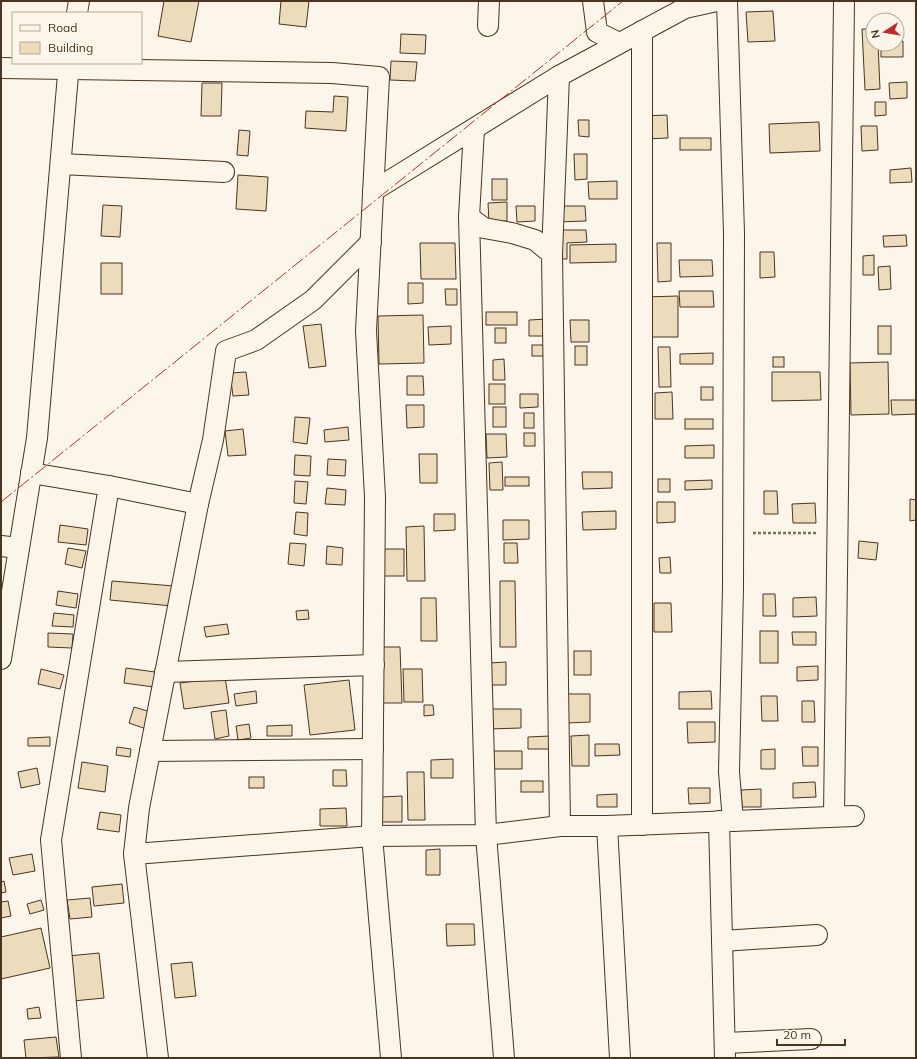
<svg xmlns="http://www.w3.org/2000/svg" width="917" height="1059" viewBox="0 0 917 1059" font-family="Mulish,sans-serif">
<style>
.building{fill:#ecdcbc;stroke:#4a3520}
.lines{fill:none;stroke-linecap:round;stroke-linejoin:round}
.street-casing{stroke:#4a3520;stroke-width:22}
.path{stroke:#7f6f5c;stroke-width:2.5;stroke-dasharray:3 2;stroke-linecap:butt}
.street{stroke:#fbf6e9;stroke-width:20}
.power{stroke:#c62828;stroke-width:1;stroke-dasharray:14 3 2 3;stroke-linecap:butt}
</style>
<rect width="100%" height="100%" fill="#fbf6e9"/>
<g class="building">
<polygon points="164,1 199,1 191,42 158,36"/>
<polygon points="281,1 309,1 306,27 279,24"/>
<polygon points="773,11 775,41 748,42 746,12"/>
<polygon points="862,29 873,29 873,44 878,44 880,89 865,90"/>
<polygon points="401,34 426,35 425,54 400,53"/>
<polygon points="897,41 903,41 903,57 881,57 881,44 897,44"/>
<polygon points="391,61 417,62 415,81 390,80"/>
<polygon points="907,82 907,98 890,99 889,83"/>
<polygon points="202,83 222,83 221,116 201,116"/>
<polygon points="334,96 348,97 346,131 305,128 306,111 333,112"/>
<polygon points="875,102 886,102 886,115 875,116"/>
<polygon points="667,115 668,138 644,139 643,116"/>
<polygon points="578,120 589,120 589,137 579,136"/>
<polygon points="819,122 820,151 770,153 769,124"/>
<polygon points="861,126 877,126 878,150 862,151"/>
<polygon points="239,130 250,131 248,156 237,155"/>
<rect x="680" y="138" width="31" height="12"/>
<polygon points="574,154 587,154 587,179 575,180"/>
<polygon points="911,168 912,182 890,183 890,170"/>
<polygon points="238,175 268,177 266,211 236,209"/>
<rect x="492" y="179" width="15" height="21"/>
<polygon points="617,181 617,199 589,199 588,182"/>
<polygon points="507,202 507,221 489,222 488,203"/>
<polygon points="103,205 122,206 120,237 101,236"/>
<polygon points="516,206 535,206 535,221 517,222"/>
<polygon points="557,206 585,206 586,221 557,222"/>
<polygon points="557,230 586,230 587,242 567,243 567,259 557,259"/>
<polygon points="906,235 907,246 884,247 883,236"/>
<polygon points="420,243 455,243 456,279 421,279"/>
<polygon points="657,243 671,243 671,281 658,282"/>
<polygon points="616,244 616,262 570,263 570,245"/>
<polygon points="760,252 774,252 775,277 760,278"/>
<polygon points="874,255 874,275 863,275 863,256"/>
<polygon points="679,260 712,260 713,276 680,277"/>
<rect x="101" y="263" width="21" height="31"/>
<polygon points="890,266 891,289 879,290 878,267"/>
<polygon points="408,283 423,283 423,303 408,304"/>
<polygon points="445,289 457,289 457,305 446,305"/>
<polygon points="679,291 713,291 714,307 680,307"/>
<polygon points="678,296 678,337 645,337 644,297"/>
<rect x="486" y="312" width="31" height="13"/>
<polygon points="423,315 424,363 379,364 378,316"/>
<polygon points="548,319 548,336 529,336 529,320"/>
<polygon points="570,320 589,320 589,342 571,342"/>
<polygon points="321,324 326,366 309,368 303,326"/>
<polygon points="451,326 451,344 429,345 428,327"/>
<rect x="878" y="326" width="13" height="28"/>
<rect x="495" y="328" width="11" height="15"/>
<rect x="532" y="345" width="15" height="11"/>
<rect x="575" y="346" width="12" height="19"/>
<polygon points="658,347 670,347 671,387 659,387"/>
<polygon points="713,353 713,364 680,364 680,354"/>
<rect x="773" y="357" width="11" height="10"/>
<polygon points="504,359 505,380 493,380 493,360"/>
<polygon points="888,362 889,414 851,415 850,363"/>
<polygon points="246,372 249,395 233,396 230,373"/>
<polygon points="772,372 820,372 821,400 772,401"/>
<polygon points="407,376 423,376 424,395 407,395"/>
<rect x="489" y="384" width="16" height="20"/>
<rect x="701" y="387" width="12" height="13"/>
<polygon points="672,392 673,419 655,419 655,393"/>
<polygon points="520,394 538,394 538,407 520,408"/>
<polygon points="891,400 916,400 916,414 892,415"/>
<polygon points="406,405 424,405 424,427 407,428"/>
<rect x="493" y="407" width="13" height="20"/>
<rect x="524" y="413" width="10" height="15"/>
<polygon points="295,417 310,418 307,444 293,442"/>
<rect x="685" y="419" width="28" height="10"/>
<polygon points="348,427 349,440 325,442 324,430"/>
<polygon points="243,429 246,455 228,456 225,431"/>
<rect x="524" y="433" width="11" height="13"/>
<polygon points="486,434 506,434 507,457 487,458"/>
<polygon points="714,445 714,458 685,458 685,446"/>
<polygon points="419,454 437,454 437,483 420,483"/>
<polygon points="295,455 311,456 310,476 294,475"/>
<polygon points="328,459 346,460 345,476 327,475"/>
<polygon points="502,462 503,490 490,490 489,463"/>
<polygon points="582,472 612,472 612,488 583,489"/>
<rect x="505" y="477" width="24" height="9"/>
<rect x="658" y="479" width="12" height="13"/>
<polygon points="712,480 712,489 685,490 685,481"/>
<polygon points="295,481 308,482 306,504 294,503"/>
<polygon points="327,488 346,490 345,505 325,504"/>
<polygon points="764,491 777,491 778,514 764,514"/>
<polygon points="910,499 916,500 916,520 910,521"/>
<polygon points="657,502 675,502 675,522 657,523"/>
<polygon points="815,503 816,523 793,523 792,504"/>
<polygon points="616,511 616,529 583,530 582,512"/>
<polygon points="296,512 308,513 307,536 294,534"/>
<polygon points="434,514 455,514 455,530 434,531"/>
<polygon points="503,520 529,520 529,539 503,540"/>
<polygon points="60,525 88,529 86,545 58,542"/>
<polygon points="424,526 425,581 407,581 406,527"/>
<polygon points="859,541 878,543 876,560 858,558"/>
<polygon points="290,543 306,544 304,566 288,564"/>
<polygon points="504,543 517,543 518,563 504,563"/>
<polygon points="327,546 343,548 342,565 326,564"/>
<polygon points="68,548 86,551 82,568 65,564"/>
<rect x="382" y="549" width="22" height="27"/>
<polygon points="670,557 671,573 660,573 659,558"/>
<polygon points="112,581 174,586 172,606 110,600"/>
<polygon points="500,581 515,581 516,647 500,647"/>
<polygon points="58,591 78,594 76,608 56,605"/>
<polygon points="763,594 775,594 776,616 763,616"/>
<polygon points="816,597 817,616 793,617 793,598"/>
<polygon points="421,598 436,598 437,641 421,641"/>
<polygon points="654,603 671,603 672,632 654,632"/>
<polygon points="308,610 309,619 297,620 296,611"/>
<polygon points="54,613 74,615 73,627 52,626"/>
<polygon points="227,624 229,634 206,637 204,627"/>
<rect x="760" y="631" width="18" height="32"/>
<polygon points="792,632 816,632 816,645 793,645"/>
<polygon points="48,633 73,634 72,648 48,647"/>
<polygon points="382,647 400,647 402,703 383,703"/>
<rect x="574" y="651" width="17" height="24"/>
<polygon points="506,662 506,685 490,685 490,663"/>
<polygon points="818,666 818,680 797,681 797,667"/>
<polygon points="126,668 155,672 154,687 124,683"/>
<polygon points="41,669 64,675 60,689 38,684"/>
<polygon points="403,669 422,669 423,702 404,702"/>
<polygon points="225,677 229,703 184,709 180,683"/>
<polygon points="349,680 355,730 310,735 304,685"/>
<polygon points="256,691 257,703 236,706 234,694"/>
<polygon points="711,691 712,709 679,709 679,692"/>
<polygon points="566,694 590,694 590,722 567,723"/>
<polygon points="761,696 777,696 778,721 762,721"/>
<polygon points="802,701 814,701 815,722 802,722"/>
<polygon points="424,705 433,705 434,715 424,716"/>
<polygon points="134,707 154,713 149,730 129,723"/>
<polygon points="488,709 521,709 521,728 488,729"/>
<polygon points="226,710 229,736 215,739 211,712"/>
<polygon points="687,722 715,722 715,742 688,743"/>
<polygon points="249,724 251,738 238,740 236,726"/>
<polygon points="292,725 292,736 267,736 267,726"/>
<polygon points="589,735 589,766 572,766 571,736"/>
<polygon points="550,736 550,749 528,749 528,737"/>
<polygon points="50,737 50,746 28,746 28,738"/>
<polygon points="595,744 619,744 620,755 595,756"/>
<polygon points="117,747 131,749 130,757 116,755"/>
<polygon points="802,747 818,747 818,766 803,766"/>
<polygon points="775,749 775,769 761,769 761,750"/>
<polygon points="489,751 522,751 522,769 490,769"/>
<polygon points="453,759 453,778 431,778 431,760"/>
<polygon points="82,762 108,766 105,792 78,788"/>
<polygon points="37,768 40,784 21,788 18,772"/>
<polygon points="333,770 346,770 347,786 333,786"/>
<polygon points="407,772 424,772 425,820 408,820"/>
<rect x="249" y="777" width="15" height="11"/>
<rect x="521" y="781" width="22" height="11"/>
<polygon points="815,782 816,797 793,798 793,783"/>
<polygon points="688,788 710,788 710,803 689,804"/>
<polygon points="761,789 761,807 742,807 741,790"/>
<polygon points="617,794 617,807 597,807 597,795"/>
<polygon points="402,796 402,822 382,822 381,797"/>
<polygon points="346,808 347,826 320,826 320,809"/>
<polygon points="100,812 121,815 119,832 97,829"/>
<polygon points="440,849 440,875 426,875 426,850"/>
<polygon points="32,854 35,871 13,875 9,858"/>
<polygon points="4,881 6,892 1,893 1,882"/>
<polygon points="122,884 124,903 94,906 92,887"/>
<polygon points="90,898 92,917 70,919 67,900"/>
<polygon points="41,900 44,910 30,914 27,904"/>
<polygon points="8,901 11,916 1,918 1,902"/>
<polygon points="446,924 474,924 475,945 447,946"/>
<polygon points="41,928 50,968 1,979 1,937"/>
<polygon points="99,953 104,998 73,1001 68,956"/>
<polygon points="192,962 196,996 175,998 171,964"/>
<polygon points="39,1007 41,1018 28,1019 27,1009"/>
<polygon points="56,1037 59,1057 26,1058 24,1040"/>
</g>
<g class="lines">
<defs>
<g id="street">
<polyline points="593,1 597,32 619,43"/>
<polyline points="727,1 734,233 733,587 729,772 733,821"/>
<polyline points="77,13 79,1"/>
<polyline points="488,26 489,1"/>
<polyline points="642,31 642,825"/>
<polyline points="1,68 332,73 379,77 366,331 375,497 372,836 391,1058"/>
<polyline points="474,129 469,217 486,835 504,1058"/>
<polyline points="61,164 224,172"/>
<polyline points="373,191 559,76 685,8 717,1"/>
<polyline points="469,217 484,228 512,233 535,240 552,254 560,826"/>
<polyline points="552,254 559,76"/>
<polyline points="31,473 109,486 198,504"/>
<polyline points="1,546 19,548"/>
<polyline points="1,659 37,438 69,63"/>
<polyline points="165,672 374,665"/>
<polyline points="150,751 373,749"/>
<polyline points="834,816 844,1"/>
<polyline points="719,821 725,1058"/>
<polyline points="607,826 620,1058"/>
<polyline points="134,854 372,836 486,835 560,826 607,826 854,816"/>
<polyline points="722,941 817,935"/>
<polyline points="725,1043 811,1039"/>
<polyline points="71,1058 51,840 109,486"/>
<polyline points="158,1058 134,854 139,808 198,504 213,440 226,351 256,340 313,300 371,242"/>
</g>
</defs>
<use href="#street" class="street-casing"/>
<polyline class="path" points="753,533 816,533"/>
<use href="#street" class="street"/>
<polyline class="power" points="1,502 623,1"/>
</g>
<rect width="917" height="1059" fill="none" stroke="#4a3520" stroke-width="4"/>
<rect x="12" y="12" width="130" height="52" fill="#fbf6e9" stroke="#b4a999"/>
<rect x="20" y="25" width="20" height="6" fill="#fbf6e9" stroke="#b4a999"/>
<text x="48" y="32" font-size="12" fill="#4a3520">Road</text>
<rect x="20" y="42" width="20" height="12" fill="#ecdcbc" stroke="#b4a999"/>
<text x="48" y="52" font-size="12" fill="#4a3520">Building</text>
<g transform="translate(885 32) rotate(258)"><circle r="19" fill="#fbf6e9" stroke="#b4a999"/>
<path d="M0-3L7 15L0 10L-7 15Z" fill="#c62828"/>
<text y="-6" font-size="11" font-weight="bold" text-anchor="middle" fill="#4a3520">N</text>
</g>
<path d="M777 1039v6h68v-6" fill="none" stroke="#4a3520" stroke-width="2"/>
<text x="783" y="1039" font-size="12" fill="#4a3520" stroke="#fbf6e9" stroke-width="3" paint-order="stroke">20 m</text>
</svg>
